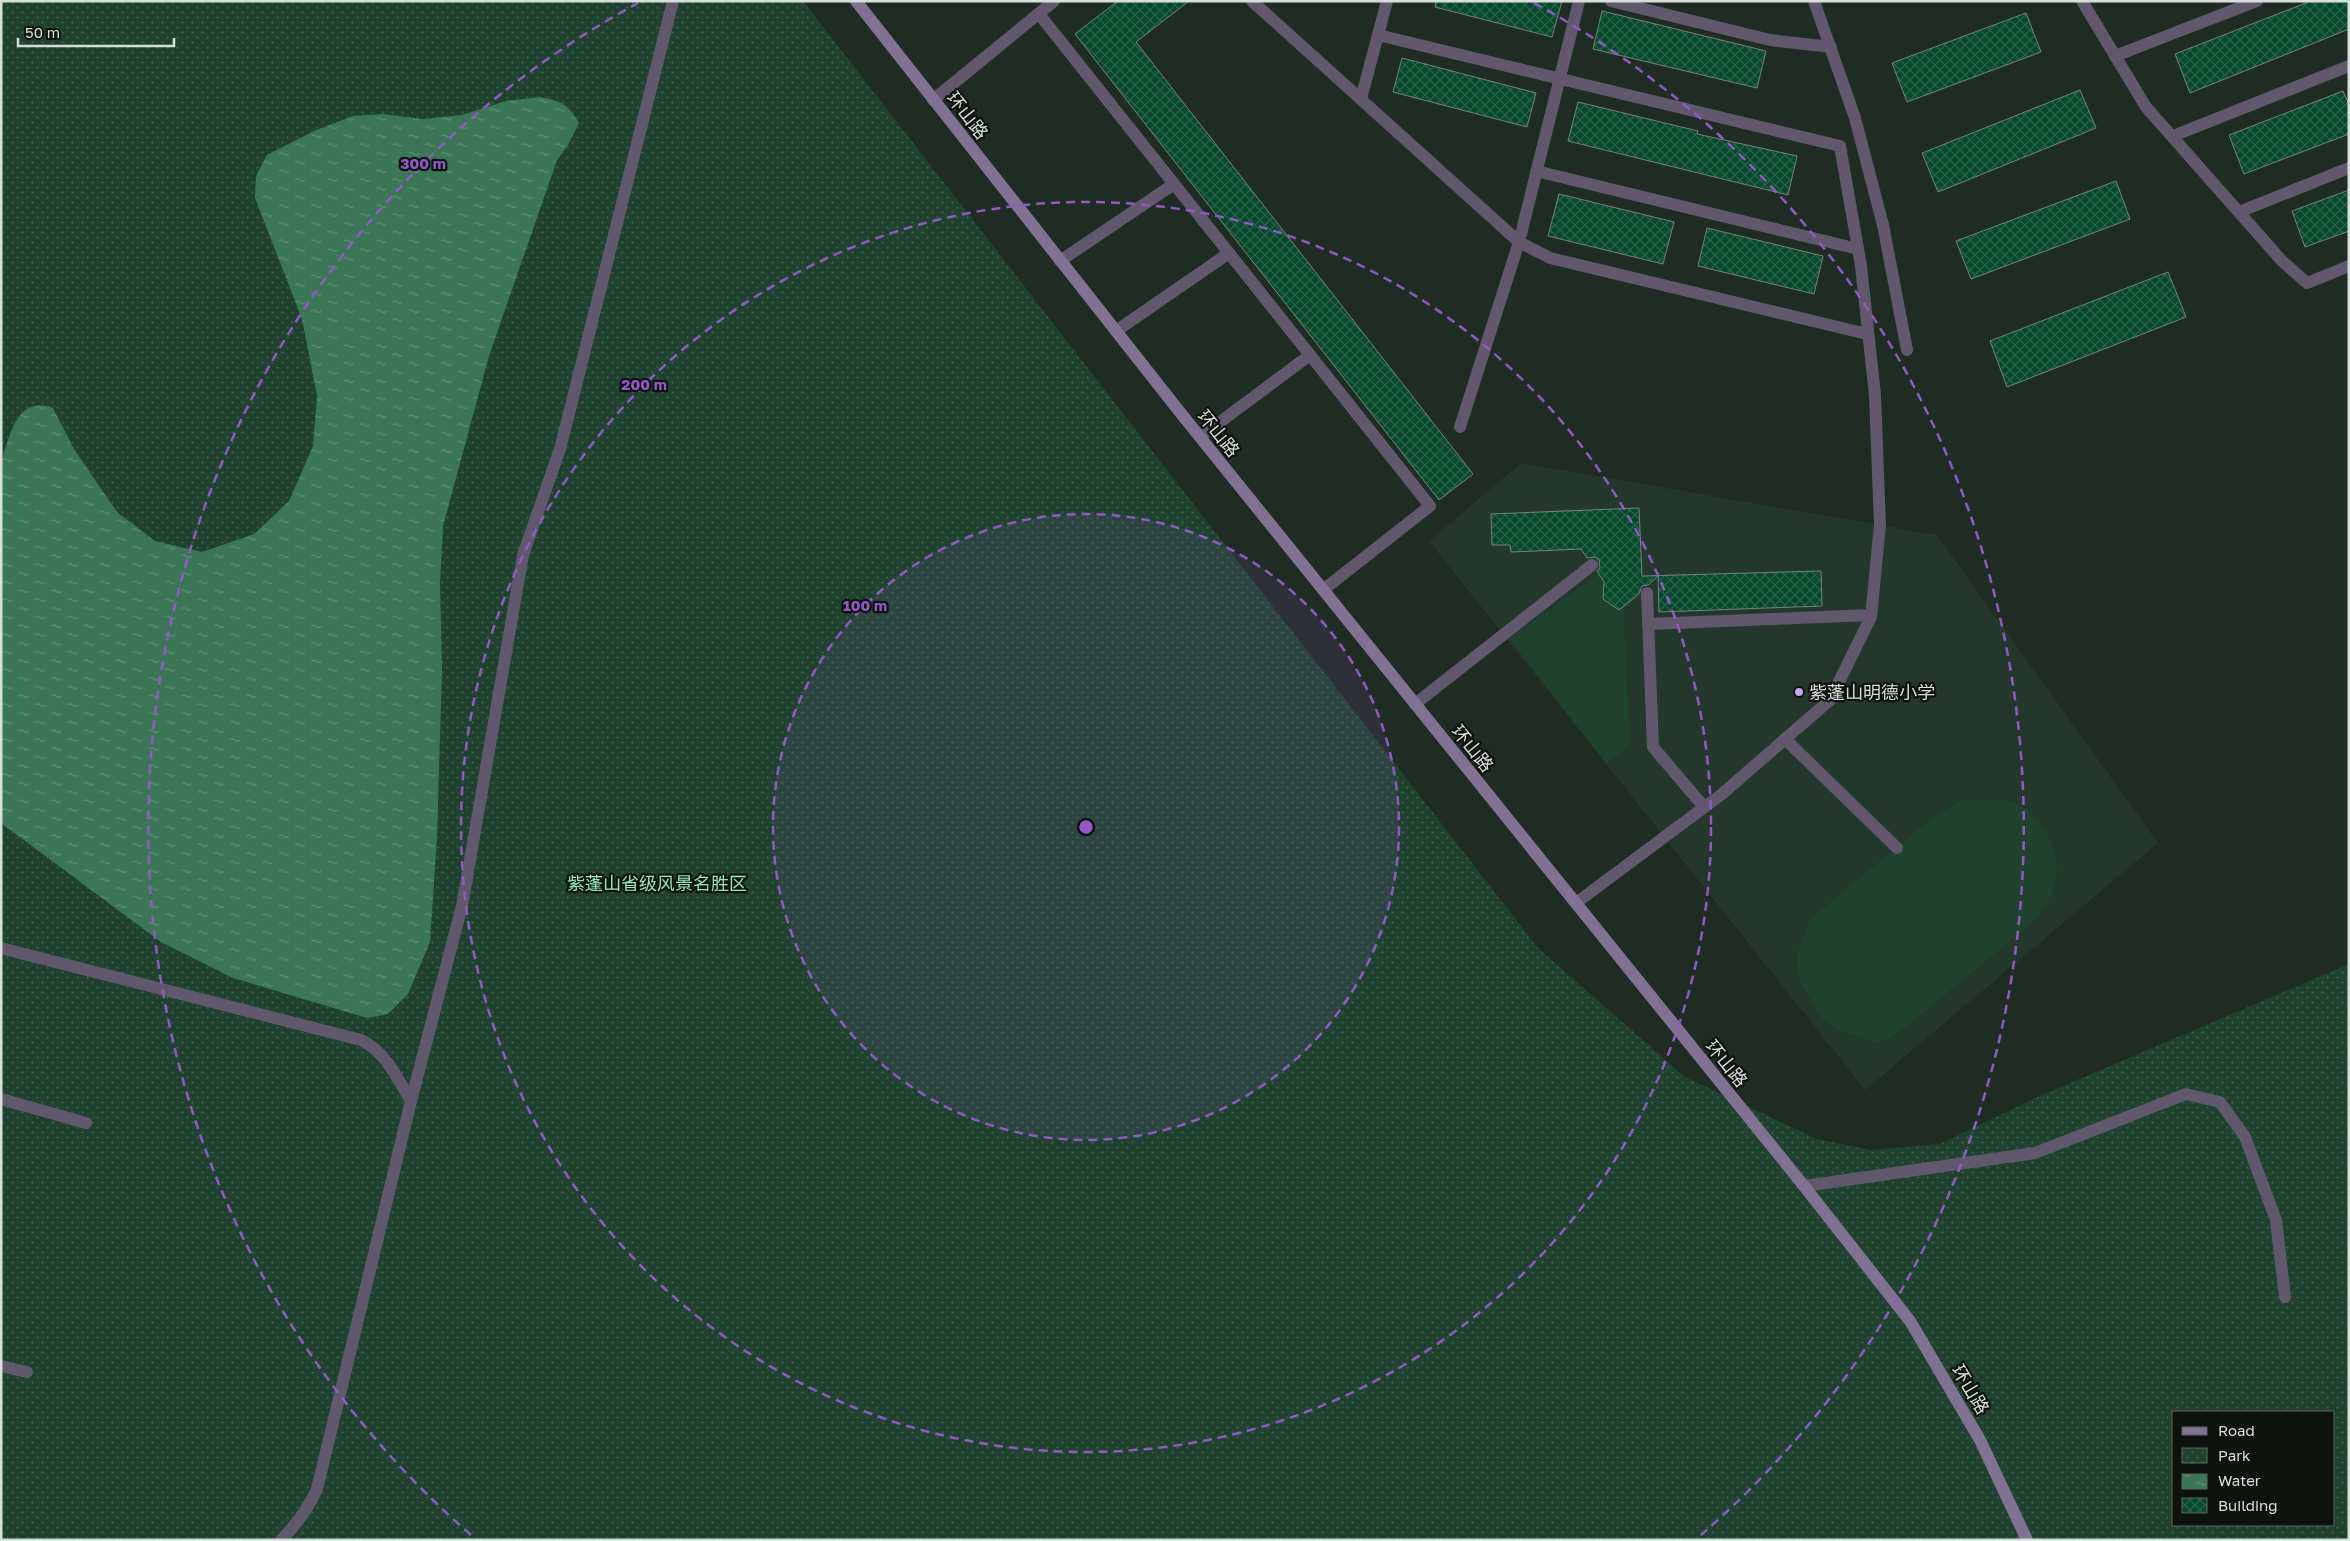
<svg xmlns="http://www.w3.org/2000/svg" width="2350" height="1541" viewBox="0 0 2350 1541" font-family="'Golos Text','Noto Sans SC',sans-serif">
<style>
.built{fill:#24372c}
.grass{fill:#1f422f}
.park{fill:url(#park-dots);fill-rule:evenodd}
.water{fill:url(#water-ripples)}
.building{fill:url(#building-cross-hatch);stroke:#76847b}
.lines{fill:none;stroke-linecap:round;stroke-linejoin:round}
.lane{stroke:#61586d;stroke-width:12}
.street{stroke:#61586d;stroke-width:12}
.secondary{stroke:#817294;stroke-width:12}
.ring{fill:none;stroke:#9259c6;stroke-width:2.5;stroke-dasharray:9 6}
.poi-dot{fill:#c7a6ef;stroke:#0d120f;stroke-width:2}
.labels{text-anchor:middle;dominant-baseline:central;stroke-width:4.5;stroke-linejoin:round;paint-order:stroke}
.street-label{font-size:18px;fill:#d8dfda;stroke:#0d120f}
.poi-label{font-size:18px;fill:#d8dfda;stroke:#0d120f;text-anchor:start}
.park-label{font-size:18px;fill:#93eab8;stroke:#0d120f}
.centre{fill:#9259c6;stroke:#0d120f;stroke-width:2.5}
.ring-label{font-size:15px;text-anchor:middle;font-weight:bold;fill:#9259c6;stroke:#0d120f;stroke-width:4.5;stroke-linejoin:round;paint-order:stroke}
</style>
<defs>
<pattern id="park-dots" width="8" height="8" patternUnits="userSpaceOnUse" patternTransform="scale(1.25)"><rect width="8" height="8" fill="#1f422f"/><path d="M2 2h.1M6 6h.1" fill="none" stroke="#3f5d4d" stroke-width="1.8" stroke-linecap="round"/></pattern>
<pattern id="water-ripples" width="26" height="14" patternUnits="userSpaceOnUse" patternTransform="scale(1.25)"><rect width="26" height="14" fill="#3b7656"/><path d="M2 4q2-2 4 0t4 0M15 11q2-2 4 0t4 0" fill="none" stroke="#608f76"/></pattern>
<pattern id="building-cross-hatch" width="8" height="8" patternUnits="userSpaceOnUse" patternTransform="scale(1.25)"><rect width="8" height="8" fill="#05482b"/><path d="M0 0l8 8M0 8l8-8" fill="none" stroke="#296249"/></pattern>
</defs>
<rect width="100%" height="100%" fill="#1f2c24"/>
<polygon class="built" points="1521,463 1937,535 2158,843 1865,1090 1429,541"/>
<g class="grass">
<polygon points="1599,574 1605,584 1603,599 1619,609 1623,607 1630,746 1606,763 1509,638"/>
<path d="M1962,800C1980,800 2002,797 2019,805C2042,815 2061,854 2056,879C2054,895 2044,907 2035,920L1900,1032L1883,1041H1870L1836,1029L1823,1020L1803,987L1798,974L1796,957L1810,919L1931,819Z"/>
</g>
<path class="park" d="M1,1H803L1538,948L1685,1077L1817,1139L1871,1150L1940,1144L2035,1098L2349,964V1540H1ZM2174,1412H2334V1525H2174Z"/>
<path class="water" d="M540,97C561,101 568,104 579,123L568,145L557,160L489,356L443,526L440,583L442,671L437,837L430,942L408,994L388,1014L367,1018L233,978L161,942L1,823V462C10,436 16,395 53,408L74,449L117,512L155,541L202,552L254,534L289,501L313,446L317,396L302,319L255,198L256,176L267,155L314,131L353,116L382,114L423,119L462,115L506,101Z"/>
<g class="building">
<polygon points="1118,1 1189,1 1136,42 1473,474 1439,500 1075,34"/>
<polygon points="1436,1 1562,1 1552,37 1435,7"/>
<polygon points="2311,1 2349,1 2349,29 2190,93 2175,54"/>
<polygon points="1602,11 1766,51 1757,88 1593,49"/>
<polygon points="2026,13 2041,52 1907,102 1892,63"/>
<polygon points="1402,58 1536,93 1527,127 1393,92"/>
<polygon points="2080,90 2096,128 1938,192 1922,153"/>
<polygon points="2343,91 2349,105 2349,134 2244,174 2229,135"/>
<polygon points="1578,102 1698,131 1697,134 1797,156 1788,195 1568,141"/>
<polygon points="2116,181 2130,219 1971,279 1956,241"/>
<polygon points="2349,190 2349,231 2305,247 2292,211"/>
<polygon points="1559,194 1674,222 1663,264 1548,236"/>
<polygon points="1707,228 1823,256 1814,294 1698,266"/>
<polygon points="2168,272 2186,317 2007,387 1990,341"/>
<polygon points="1639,508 1642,576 1821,571 1822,606 1659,612 1658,576 1648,585 1642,586 1639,594 1619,610 1603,599 1604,582 1597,571 1600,568 1599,560 1595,557 1587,558 1581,549 1511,552 1510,545 1492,545 1491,514"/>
</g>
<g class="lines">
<g class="lane">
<path d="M1,948L361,1040C386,1052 397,1078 411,1101L317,1489C308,1509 297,1524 281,1540"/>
<polyline points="1,1099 86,1123"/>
<polyline points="411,1101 462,906 523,555 560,449 673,1"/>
<polyline points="1,1366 27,1372"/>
</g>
<g class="street">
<polyline points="1252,1 1519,242 1550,258 1867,334"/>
<polyline points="1611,1 1770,40 1831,47"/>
<polyline points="1814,1 1855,118 1883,225 1907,350"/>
<polyline points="2082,1 2146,107 2282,261 2307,283 2349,266"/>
<polyline points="1039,14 1430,506 1323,590"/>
<polyline points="1378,35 1840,146 1861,266 1875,395 1880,525 1871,617 1830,700 1722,794 1576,903"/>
<polyline points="2115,56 2257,1"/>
<polyline points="1361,99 1387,1"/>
<polyline points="933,100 1054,1"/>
<polyline points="2173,136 2349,66"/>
<polyline points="1536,171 1858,249"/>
<polyline points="2239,212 2349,168"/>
<polyline points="1060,261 1174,184"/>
<polyline points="1116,331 1229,253"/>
<polyline points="1460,427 1519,242 1579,1"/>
<polyline points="1200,437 1310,355"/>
<polyline points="1647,593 1653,747 1704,807"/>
<polyline points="1648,624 1871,615"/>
<polyline points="1415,704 1592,565"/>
<polyline points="1785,739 1897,848"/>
<polyline points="1804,1186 2035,1153 2186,1094 2220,1102 2245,1137 2276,1220 2285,1297"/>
</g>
<polyline class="secondary" points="856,1 1183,416 1804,1186 1910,1321 1980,1440 2027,1540"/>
</g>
<circle cx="1086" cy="827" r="313" fill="#9259c6" fill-opacity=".12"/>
<g class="ring">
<circle cx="1086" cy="827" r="313"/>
<circle cx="1086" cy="827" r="625"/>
<path d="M471 1535A938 938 0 0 1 638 3M1534 3A938 938 0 0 1 1701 1535"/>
</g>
<circle class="poi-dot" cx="1799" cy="692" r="5"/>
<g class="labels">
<g class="street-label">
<text transform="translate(968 115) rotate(52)">环山路</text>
<text transform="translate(1219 433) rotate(51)">环山路</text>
<text transform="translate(1473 748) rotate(51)">环山路</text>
<text transform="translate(1727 1063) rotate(51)">环山路</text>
<text transform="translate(1971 1389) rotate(59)">环山路</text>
</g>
<g class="poi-label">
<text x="1809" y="692">紫蓬山明德小学</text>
</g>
<g class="park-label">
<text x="657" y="883">紫蓬山省级风景名胜区</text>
</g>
</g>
<circle cx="1086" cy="827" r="8" class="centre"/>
<g class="ring-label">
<text x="423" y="169">300 m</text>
<text x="644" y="390">200 m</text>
<text x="865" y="611">100 m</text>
</g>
<rect width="2350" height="1541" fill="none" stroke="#d8dfda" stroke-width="5"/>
<rect x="2172" y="1411" width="162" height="115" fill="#0d120f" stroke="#5e6460"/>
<rect x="2182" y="1427" width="25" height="8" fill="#817294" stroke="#5e6460"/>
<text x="2218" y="1436" font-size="15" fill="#d8dfda">Road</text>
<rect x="2182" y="1448" width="25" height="15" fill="url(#park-dots)" stroke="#5e6460"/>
<text x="2218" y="1461" font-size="15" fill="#d8dfda">Park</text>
<rect x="2182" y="1474" width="25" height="15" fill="url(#water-ripples)" stroke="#5e6460"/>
<text x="2218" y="1486" font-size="15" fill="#d8dfda">Water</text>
<rect x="2182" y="1498" width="25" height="15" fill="url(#building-cross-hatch)" stroke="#5e6460"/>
<text x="2218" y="1511" font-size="15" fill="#d8dfda">Building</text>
<path d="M18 38v8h156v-8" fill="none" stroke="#d8dfda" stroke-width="2.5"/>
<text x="25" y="38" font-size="15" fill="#d8dfda" stroke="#0d120f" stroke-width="4" paint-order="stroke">50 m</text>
</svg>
